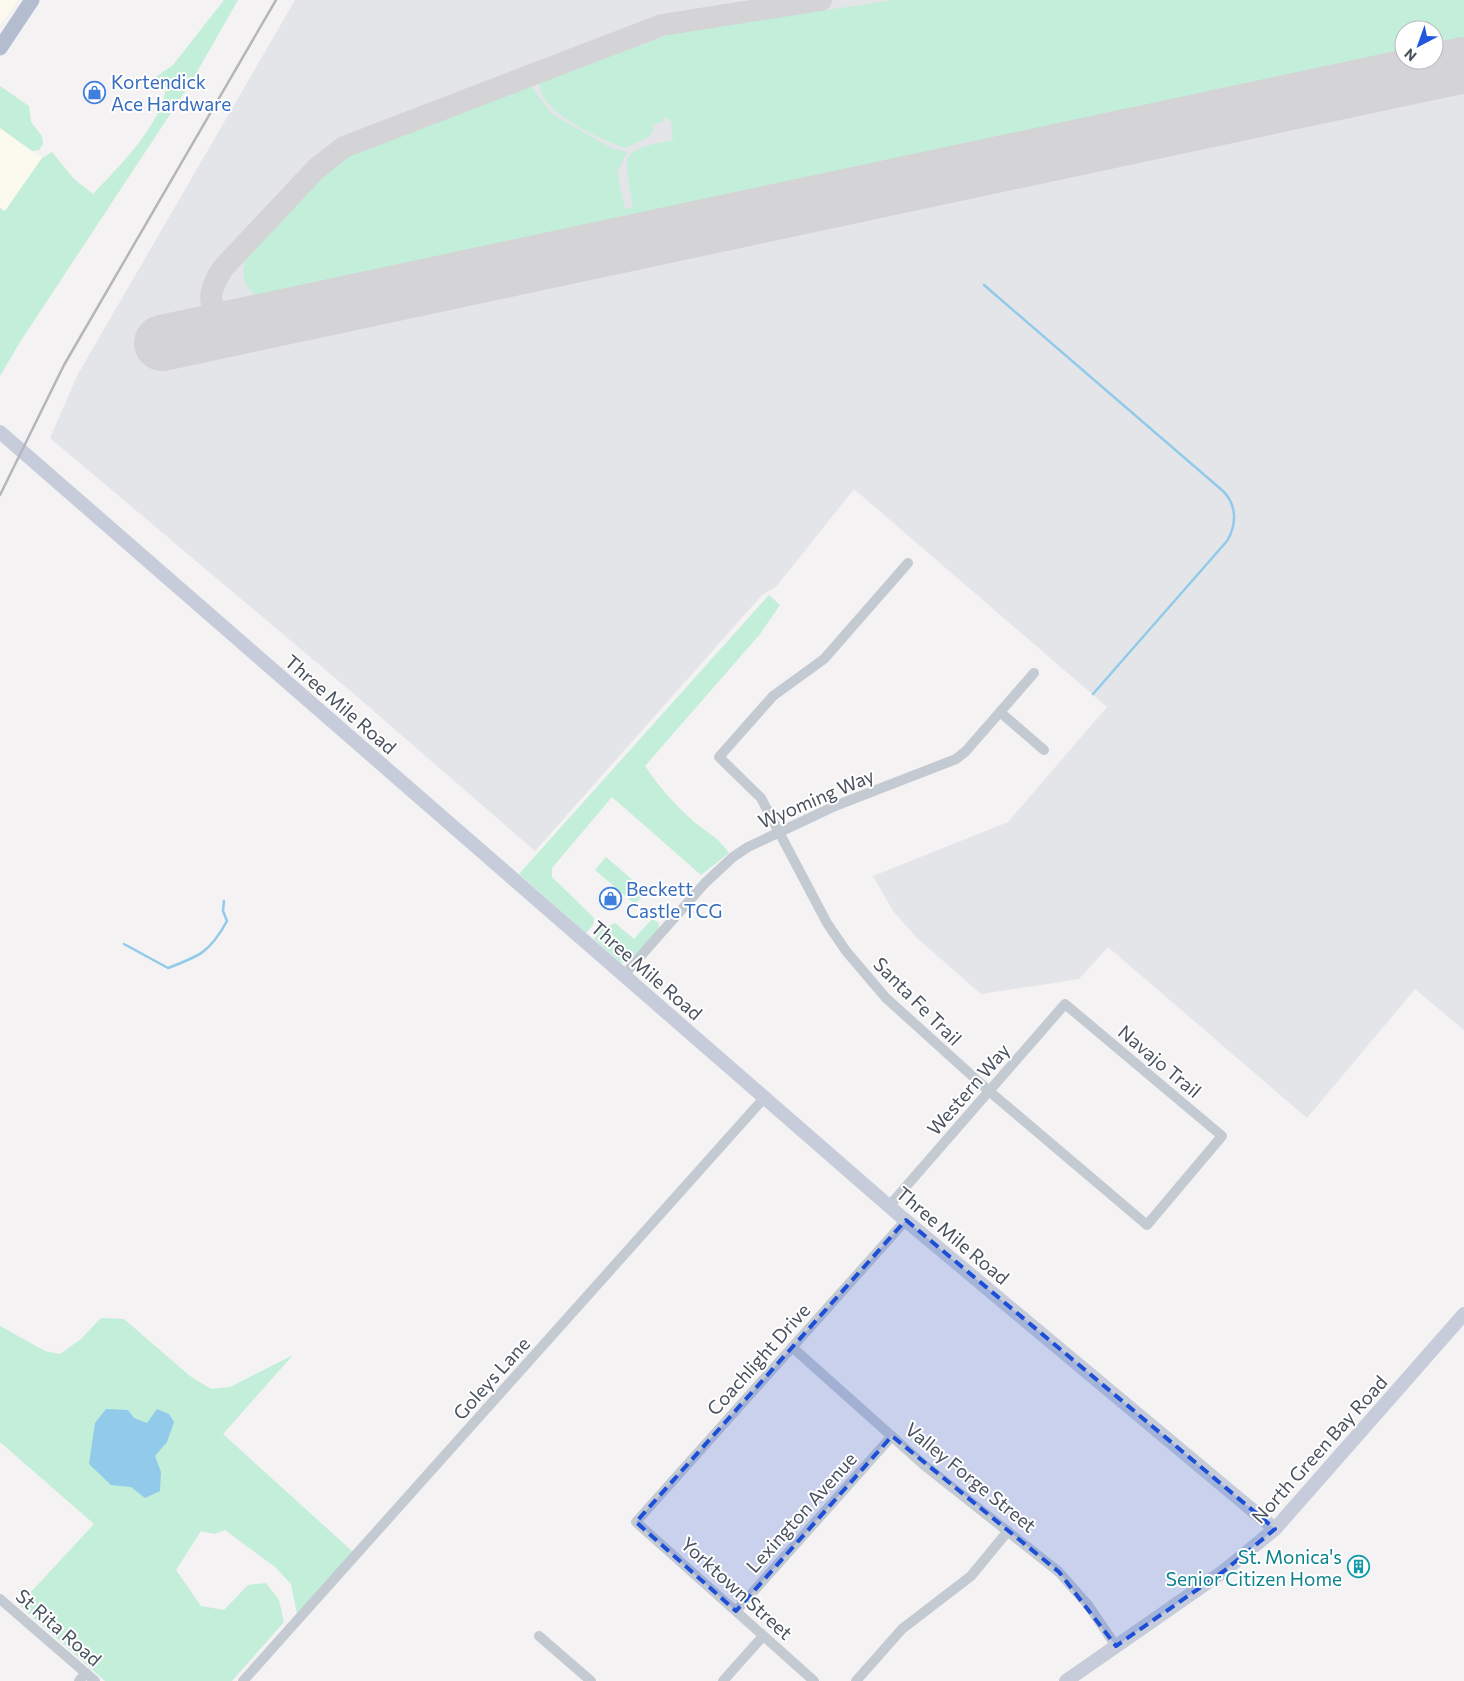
<svg xmlns="http://www.w3.org/2000/svg" width="1464" height="1681" viewBox="0 0 1464 1681" font-family="Commissioner,sans-serif">
<style>
.commercial{fill:#fcfaee}
.airport{fill:#e4e5e9;fill-rule:evenodd}
.green{fill:#c3eeda}
.water{fill:#92cae9}
.lines{fill:none;stroke-linecap:round;stroke-linejoin:round}
.stream{stroke:#92cae9;stroke-width:2.5}
.taxiway{stroke:#d4d4d6;stroke-width:22}
.runway{stroke:#d4d4d6;stroke-width:56}
.street{stroke:#c3cad2;stroke-width:10}
.secondary{stroke:#c6ccd9;stroke-width:14}
.primary{stroke:#b3bdcf;stroke-width:15}
.rail{stroke:#b4b6bb;stroke-width:2.5}
.marked{fill:#1d4ed8;fill-opacity:0.2;stroke:#1d4ed8;stroke-width:4;stroke-dasharray:10 6;stroke-linejoin:round}
.labels{text-anchor:middle;dominant-baseline:central;stroke-width:4;stroke-linejoin:round;paint-order:stroke}
.shop-label{font-size:19px;fill:#366cbe;stroke:#fff;text-anchor:start}
.street-label{font-size:19px;fill:#4a525f;stroke:#fff}
.culture-label{font-size:19px;fill:#0d838f;stroke:#fff;text-anchor:end}
</style>
<rect width="100%" height="100%" fill="#f4f2f2"/>
<g class="commercial">
<polygon points="0,0 18,0 0,25"/>
<polygon points="0,128 42,158 5,211 0,208"/>
</g>
<path class="airport" d="M295,0H1464V1030L1415,989L1307,1118L1108,947L1079,979L981,994L917,938L893,911L873,876L1008,822L1107,707L854,489L776,587L762,595L535,851L354,694L50,438L78,374ZM1404,30H1434V60H1404Z"/>
<g class="green">
<path d="M224,0H238L190,84L20,342L0,376V208L5,211L42,158L52,152L74,179L93,194C117,169 162,124 166,88L157,76L173,65Z"/>
<path d="M893,0H1464V46L1434,53V30H1404V59L273,301C249,298 238,280 246,257L323,174L339,161L366,147L530,85L552,114L611,148L627,152L617,173L625,209L633,207C626,156 614,151 673,140L671,121L665,117L663,122L652,125L653,130L649,137L625,148C602,140 537,111 540,83L673,33Z"/>
<polygon points="0,86 29,106 31,122 42,136 43,144 39,150 32,151 0,128"/>
<path d="M769,595L780,605L760,634L645,766C659,787 675,805 694,822C708,833 718,837 729,853L701,875L612,797L552,868V877L594,918L593,925L586,933L519,874Z"/>
<polygon points="606,857 646,892 635,904 595,870"/>
<polygon points="652,919 659,923 658,930 629,963 621,963 594,939 601,929 615,923 634,939"/>
<polygon points="101,1318 124,1319 190,1376 211,1389 230,1387 293,1355 223,1434 353,1552 297,1614 291,1584 275,1567 225,1530 214,1534 201,1531 176,1570 201,1606 224,1610 248,1585 266,1583 279,1600 284,1622 232,1681 105,1681 19,1605 94,1524 0,1442 0,1326 45,1351 60,1354 81,1339"/>
</g>
<polygon class="water" points="106,1409 128,1410 134,1418 147,1423 157,1409 169,1414 174,1422 167,1442 155,1456 161,1472 160,1491 145,1498 131,1487 111,1485 89,1464 95,1423"/>
<g class="lines">
<g class="stream">
<path d="M984,285L1223,491C1237,505 1237,524 1227,541L1093,694"/>
<path d="M124,944L168,968C200,956 210,952 227,921L223,911L224,901"/>
</g>
<path class="taxiway" d="M228,329C208,304 205,296 223,268L316,169L344,147L662,25L821,0"/>
<polyline class="runway" points="162,343 1464,65"/>
<g class="street">
<polyline points="1000,712 1044,750"/>
<polyline points="624,975 705,883 733,857 748,847 835,806 956,759 966,751 1034,673"/>
<polyline points="889,1206 1065,1004 1222,1136 1147,1225 989,1091 886,998 846,951 827,923 761,798 719,757 773,696 824,659 908,563"/>
<polyline points="792,1347 924,1465 1059,1572 1088,1605 1116,1646"/>
<polyline points="0,1599 95,1681"/>
<polyline points="736,1611 892,1436"/>
<polyline points="539,1636 591,1681"/>
<polyline points="79,1681 86,1673"/>
<polyline points="243,1681 765,1097"/>
<polyline points="723,1681 763,1636"/>
<polyline points="814,1681 636,1522 906,1220"/>
<polyline points="856,1681 902,1629 971,1576 1008,1531"/>
</g>
<g class="secondary">
<polyline points="0,432 898,1214 1275,1529"/>
<polyline points="1066,1681 1224,1571 1275,1529 1464,1314"/>
</g>
<polyline class="primary" points="0,48 32,0"/>
<polyline class="rail" points="0,495 64,365 276,0"/>
</g>
<path class="marked" d="M906,1220L1275,1529L1224,1571L1116,1646L1059,1572L892,1436L736,1611L636,1522Z"/>
<defs>
<symbol id="shop-ring" viewBox="-11 -11 22 22"><circle r="9.5" fill="#fff" stroke="#3f7fe0" stroke-width="1.5"/><path d="M-5-2.5h2.3a2.7 3.5 0 0 1 5.4 0H5L5.5 6h-11ZM-1.5-2.5h3a1.5 2.3 0 0 0-3 0Z" fill="#3f7fe0"/></symbol>
<symbol id="building-ring" viewBox="-11 -11 22 22"><circle r="9.5" fill="#fff" stroke="#0f9aa8" stroke-width="1.5"/><path d="M-4-6H4V6H1V3H-1V6H-4ZM-2.5-4.3h1.7v1.8h-1.7ZM.8-4.3h1.7v1.8H.8ZM-2.5-1h1.7V.8h-1.7ZM.8-1h1.7V.8H.8Z" fill="#0f9aa8"/></symbol>
</defs>
<g fill-rule="evenodd">
<use href="#shop-ring" x="82" y="80" width="25" height="25"/>
<use href="#shop-ring" x="598" y="886" width="25" height="25"/>
<use href="#building-ring" x="1346" y="1554" width="25" height="25"/>
</g>
<g class="labels">
<g class="shop-label">
<text x="111" y="81">Kortendick<tspan x="111" dy="22">Ace Hardware</tspan></text>
<text x="626" y="888">Beckett<tspan x="626" dy="22">Castle TCG</tspan></text>
</g>
<g class="street-label">
<text transform="translate(341 704) rotate(41)">Three Mile Road</text>
<text transform="translate(816 798) rotate(-23)">Wyoming Way</text>
<text transform="translate(647 970) rotate(41)">Three Mile Road</text>
<text transform="translate(918 1001) rotate(45)">Santa Fe Trail</text>
<text transform="translate(1160 1061) rotate(40)">Navajo Trail</text>
<text transform="translate(968 1089) rotate(-49)">Western Way</text>
<text transform="translate(953 1235) rotate(40)">Three Mile Road</text>
<text transform="translate(758 1359) rotate(-48)">Coachlight Drive</text>
<text transform="translate(491 1378) rotate(-48)">Goleys Lane</text>
<text transform="translate(1319 1449) rotate(-48)">North Green Bay Road</text>
<text transform="translate(971 1477) rotate(39)">Valley Forge Street</text>
<text transform="translate(801 1512) rotate(-48)">Lexington Avenue</text>
<text transform="translate(737 1588) rotate(42)">Yorktown Street</text>
<text transform="translate(59 1627) rotate(41)">St Rita Road</text>
</g>
<g class="culture-label">
<text x="1342" y="1556">St. Monica's<tspan x="1342" dy="22">Senior Citizen Home</tspan></text>
</g>
</g>
<g transform="translate(1419 45) rotate(221)"><circle r="24" fill="#ffffff" stroke="#b7babf"/>
<path d="M0-4L9 19L0 12L-9 19Z" fill="#2258de"/>
<text y="-8" font-size="14" font-weight="bold" text-anchor="middle" fill="#4a525f">N</text>
</g>
</svg>
